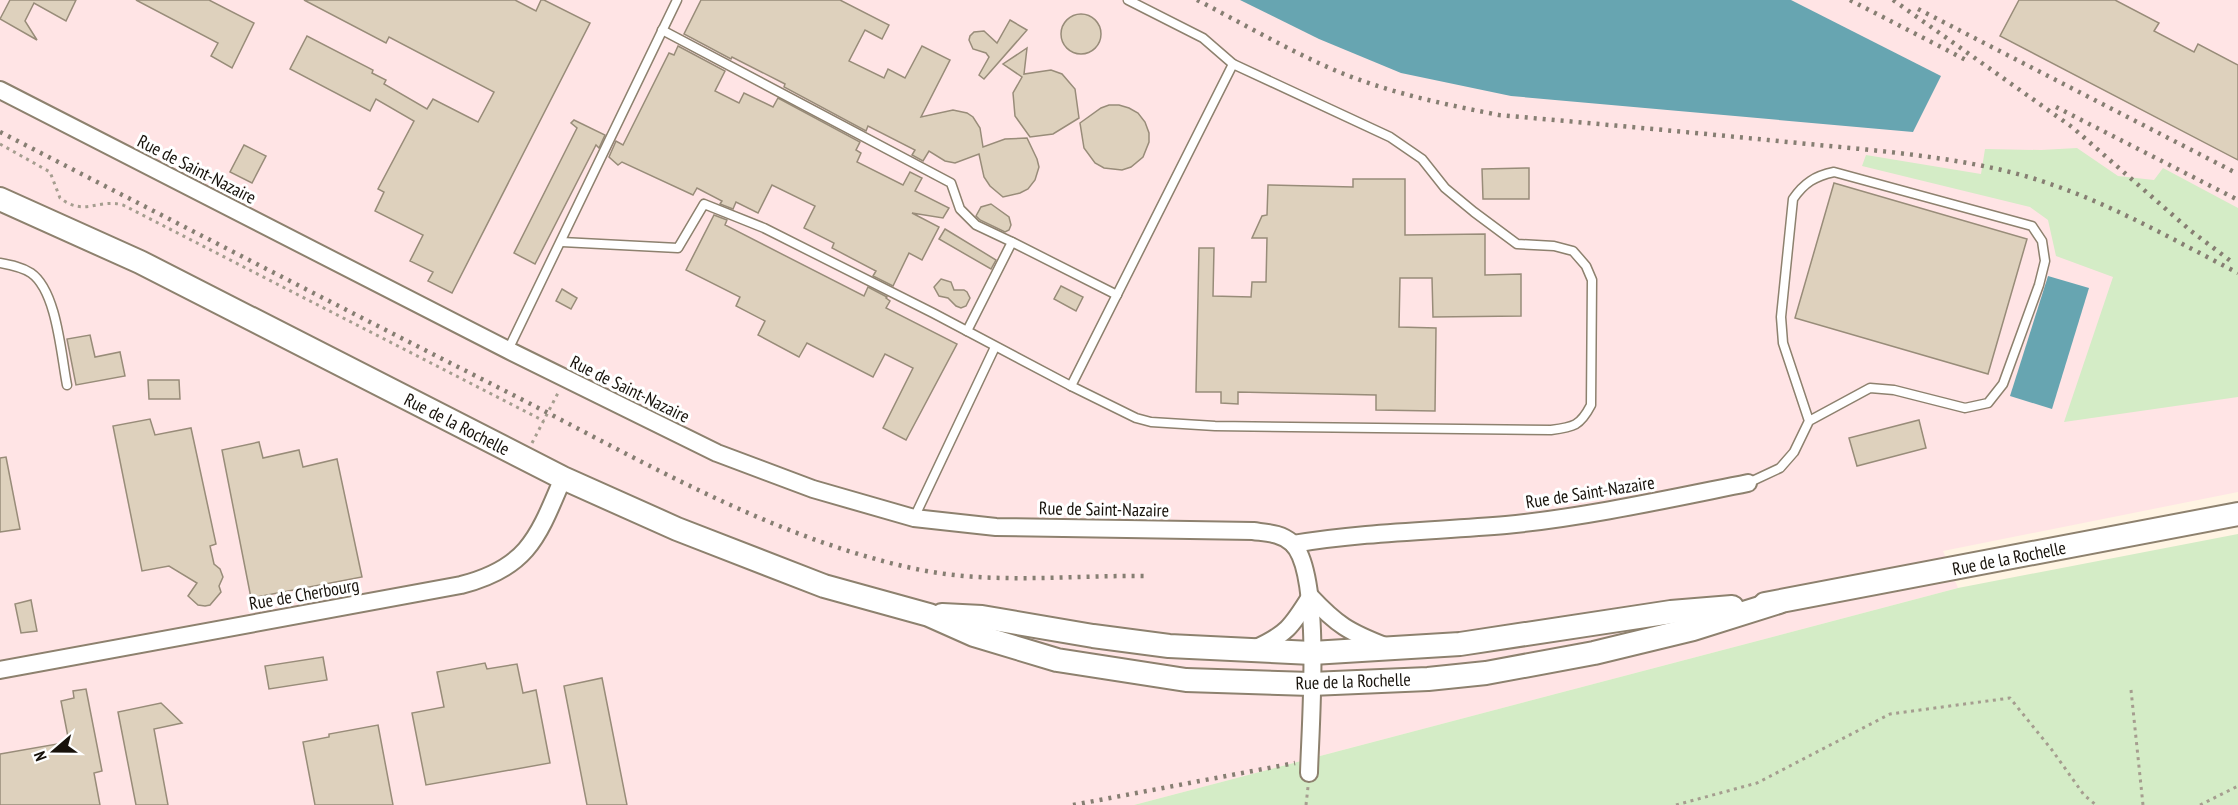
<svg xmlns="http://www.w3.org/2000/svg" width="2238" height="805" viewBox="0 0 2238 805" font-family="'PT Sans Narrow',sans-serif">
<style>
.industrial{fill:#ffe4e5}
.green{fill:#d4ecc6}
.water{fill:#67a5b1}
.building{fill:#ded1bd;stroke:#988c79;stroke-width:1.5}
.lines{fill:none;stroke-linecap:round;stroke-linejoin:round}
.lane-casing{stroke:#8d816e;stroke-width:11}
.street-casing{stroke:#8d816e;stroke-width:20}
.secondary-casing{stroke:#8d816e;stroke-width:26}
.path{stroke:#a59d8f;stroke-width:3;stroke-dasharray:3 4.5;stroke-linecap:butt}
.lane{stroke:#fff;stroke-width:8}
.street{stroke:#fff;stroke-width:16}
.secondary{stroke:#fff;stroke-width:22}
.rail{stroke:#867e72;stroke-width:4.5;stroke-dasharray:3 6;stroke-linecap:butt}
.labels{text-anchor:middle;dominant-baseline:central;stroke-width:6;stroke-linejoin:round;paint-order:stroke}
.street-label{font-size:18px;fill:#17120b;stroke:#fff}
</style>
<rect width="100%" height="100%" fill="#fff4e3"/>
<polygon class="industrial" points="0,0 2238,0 2238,492 1943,551 1958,588 1134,805 0,805"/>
<g class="green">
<polygon points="2077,148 2118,176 2154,180 2163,168 2238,208 2238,397 2064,422 2113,277 2056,256 2048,220 2030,207 1862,166 1866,155 1981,174 1985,149 2041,150"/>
<polygon points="2238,534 2238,805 1134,805 1958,588"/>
</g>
<g class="water">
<polygon points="1240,0 1791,0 1941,76 1913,132 1511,96 1401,73 1319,39"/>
<polygon points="2048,276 2089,288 2052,409 2010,396"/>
</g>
<g class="building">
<polygon points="10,0 76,0 66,21 34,3 25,21 37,40 0,19"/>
<polygon points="136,0 209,0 254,23 232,68 211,56 218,43"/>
<polygon points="304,0 515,0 536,11 541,0 544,0 590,23 452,293 428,281 433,272 410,261 423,235 375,211 384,192 378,189 414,121 376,99 370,111 290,69 307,36 373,70 372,73 386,80 384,84 427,109 433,99 478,122 494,92 389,37 386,43"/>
<polygon points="701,0 840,0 889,25 882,39 865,30 849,61 884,78 888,69 905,78 922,46 950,60 921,117 953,110 967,113 973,117 980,128 983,147 1005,139 1027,138 1037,159 1039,167 1035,180 1028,189 1020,193 1003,197 990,186 984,177 979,154 955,163 945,161 929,151 923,161 912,155 915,150 868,126 866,131 784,87 785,84 732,57 731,59 684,34"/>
<polygon points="2019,0 2115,0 2159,23 2154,31 2194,52 2198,44 2238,65 2238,160 2000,36"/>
<circle cx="1081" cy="34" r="20"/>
<polygon points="1010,20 1027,30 984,79 979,75 989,57 986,53 973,49 969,40 970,36 974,32 984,31 997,43"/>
<polygon points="678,46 725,71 715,91 739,103 744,93 773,107 778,98 860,142 856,150 861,153 857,162 903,185 910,172 922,178 915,191 949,208 943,218 912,213 939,227 922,260 909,253 893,286 873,276 876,271 832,248 834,243 804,228 815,206 772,185 758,213 736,202 733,209 720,204 722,201 697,188 693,195 622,162 618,165 609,157 616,141 623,145 669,53 674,55"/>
<polygon points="1027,48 1024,74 1051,70 1062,74 1075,89 1079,118 1053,134 1030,137 1015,116 1013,93 1022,77 1003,64"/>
<polygon points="1109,105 1119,105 1129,108 1138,113 1145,122 1149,133 1149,142 1143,157 1131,167 1122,170 1104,168 1095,163 1084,148 1080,123 1101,108"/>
<polygon points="574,120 605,135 599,148 596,145 535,264 514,253 577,128 571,123"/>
<polygon points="244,145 266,156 252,183 230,172"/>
<polygon points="1529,168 1529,199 1483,199 1482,169"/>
<polygon points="1353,179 1405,179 1405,235 1485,234 1485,275 1521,274 1521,316 1433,317 1432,278 1400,278 1399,327 1436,328 1435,411 1376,410 1376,395 1238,392 1238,404 1221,403 1221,392 1196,392 1199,248 1214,248 1213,296 1251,297 1252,282 1266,282 1267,238 1252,238 1262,216 1267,215 1268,185 1353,187"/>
<polygon points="1834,183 2027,239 1988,374 1795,318"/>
<polygon points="991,204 1009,217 1011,225 1009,230 1005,232 980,220 976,216 981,207"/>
<polygon points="714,215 727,220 725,225 864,296 868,287 887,297 886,298 890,301 886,308 957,344 906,440 883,428 913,368 885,354 873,377 807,343 799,357 758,335 765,321 736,306 740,297 686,270"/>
<polygon points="945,229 996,260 991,269 939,239"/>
<polygon points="941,279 951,282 954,290 964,290 967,292 970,298 966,306 961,308 956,306 948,298 939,296 934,287"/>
<polygon points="1061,286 1083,297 1076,311 1054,299"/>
<polygon points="562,289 577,298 571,309 556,301"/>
<polygon points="90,335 95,357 120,352 125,376 76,385 67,339"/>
<polygon points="148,380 179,380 180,399 149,399"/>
<polygon points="150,419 155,435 191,428 216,544 210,546 214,564 220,569 223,577 219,586 221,592 210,605 205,606 198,605 188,596 197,583 169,566 142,571 113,426"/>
<polygon points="1919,420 1926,448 1857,466 1849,438"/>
<polygon points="259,442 263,458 299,450 303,467 337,459 362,577 251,598 222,450"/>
<polygon points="6,457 20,529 0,532 0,458"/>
<polygon points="31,600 37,631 21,633 15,604"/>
<polygon points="323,657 327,680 269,689 265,666"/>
<polygon points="485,663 487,669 517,664 523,693 536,690 550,763 426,785 412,713 444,707 437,672"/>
<polygon points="602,678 627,805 587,805 564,686"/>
<polygon points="86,689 102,771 94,773 100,805 0,805 0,754 69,742 61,701 74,698 73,691"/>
<polygon points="161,703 182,723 154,729 168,805 136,805 118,712"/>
<polygon points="378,725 393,805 315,805 303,742 329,737 329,734"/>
</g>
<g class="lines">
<defs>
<g id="lane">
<polyline points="662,30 951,183 960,209 976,225 1012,242"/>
<path d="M562,242L678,248L704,204L764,228L933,313L1071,386L1136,418L1151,422L1215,426L1551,430C1574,427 1580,426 1591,405L1592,280L1586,266L1573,251L1554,246L1517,244L1474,212L1445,188L1422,159L1390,137L1233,64L1203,38L1128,0"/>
<path d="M0,263C11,265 22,267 31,273C57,291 61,355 67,385"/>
<polyline points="967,331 1012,242 1117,295"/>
<polyline points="508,350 677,0"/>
<polyline points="1071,386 1233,64"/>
<path d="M1748,483L1780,468L1794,452L1809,421L1870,388L1894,390L1965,408L1988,403L2003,384L2039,285L2045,261L2042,241L2032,226L1834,172C1815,176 1804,183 1793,199L1781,317L1783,343L1809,421"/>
<polyline points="914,518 995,347"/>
</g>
<g id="street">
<path d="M0,90L508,350L717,453L813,489L914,518L996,527L1253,531C1267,533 1281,533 1292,543C1323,572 1310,728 1309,773"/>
<path d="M1293,544C1364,532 1435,531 1506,525C1587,517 1668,499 1748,483"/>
<path d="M1310,596C1337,625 1349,632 1385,646"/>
<path d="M1254,649C1286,635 1292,626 1310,597"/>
<path d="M0,670L461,585C528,568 538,537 563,478"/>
</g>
<g id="secondary">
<polyline points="0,199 140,262 563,478 677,529 824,586 929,615 974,635 1057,660 1186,680 1311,684 1428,679 1486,673 1594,653 1693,629 1779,602"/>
<polyline points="1765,604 2238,514"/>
<polyline points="942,615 982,617 1093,636 1169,646 1312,653 1460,644 1671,612 1732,607"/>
</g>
</defs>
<use href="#lane" class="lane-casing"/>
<use href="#street" class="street-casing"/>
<use href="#secondary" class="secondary-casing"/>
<g class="path">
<path d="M0,144L50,172L60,198C84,217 99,198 123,205L544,421"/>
<polyline points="532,443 558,393"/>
<polyline points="2131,690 2143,805"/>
<polyline points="1306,805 1308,787"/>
<polyline points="1676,805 1757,783 1890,714 2010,698 2052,750 2084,795 2096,805"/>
<polyline points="2200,805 2238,786"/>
</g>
<use href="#lane" class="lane"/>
<use href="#street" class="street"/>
<use href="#secondary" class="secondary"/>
<g class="rail">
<path d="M1197,0C1242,23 1286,49 1332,69C1385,92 1443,104 1499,115C1599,124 1699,133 1798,143C1869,150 1941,155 2010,172C2091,192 2164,235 2238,273"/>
<polyline points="1850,0 1966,60"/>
<polyline points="1893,0 2072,127 2191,231 2232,262"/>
<polyline points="1918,9 2238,174"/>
<polyline points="2056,107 2238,200"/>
<path d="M0,132C173,221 346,310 519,398C648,464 773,538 916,569C992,585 1070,575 1147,576"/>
<polyline points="1073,805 1295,763"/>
</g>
</g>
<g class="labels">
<g class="street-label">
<text transform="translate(197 169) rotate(27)">Rue de Saint-Nazaire</text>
<text transform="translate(630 389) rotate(26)">Rue de Saint-Nazaire</text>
<text transform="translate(457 424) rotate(27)">Rue de la Rochelle</text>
<text transform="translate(1590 492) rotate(-9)">Rue de Saint-Nazaire</text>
<text transform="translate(1104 509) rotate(1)">Rue de Saint-Nazaire</text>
<text transform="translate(2009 558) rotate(-11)">Rue de la Rochelle</text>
<text transform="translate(304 594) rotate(-10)">Rue de Cherbourg</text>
<text transform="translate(1353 681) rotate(-2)">Rue de la Rochelle</text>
</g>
</g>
<g transform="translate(54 751) rotate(250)" stroke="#ffffff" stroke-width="4.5" paint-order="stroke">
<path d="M0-4.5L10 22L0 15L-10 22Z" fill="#17120b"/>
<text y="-9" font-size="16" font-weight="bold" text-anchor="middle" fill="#17120b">N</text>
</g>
</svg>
